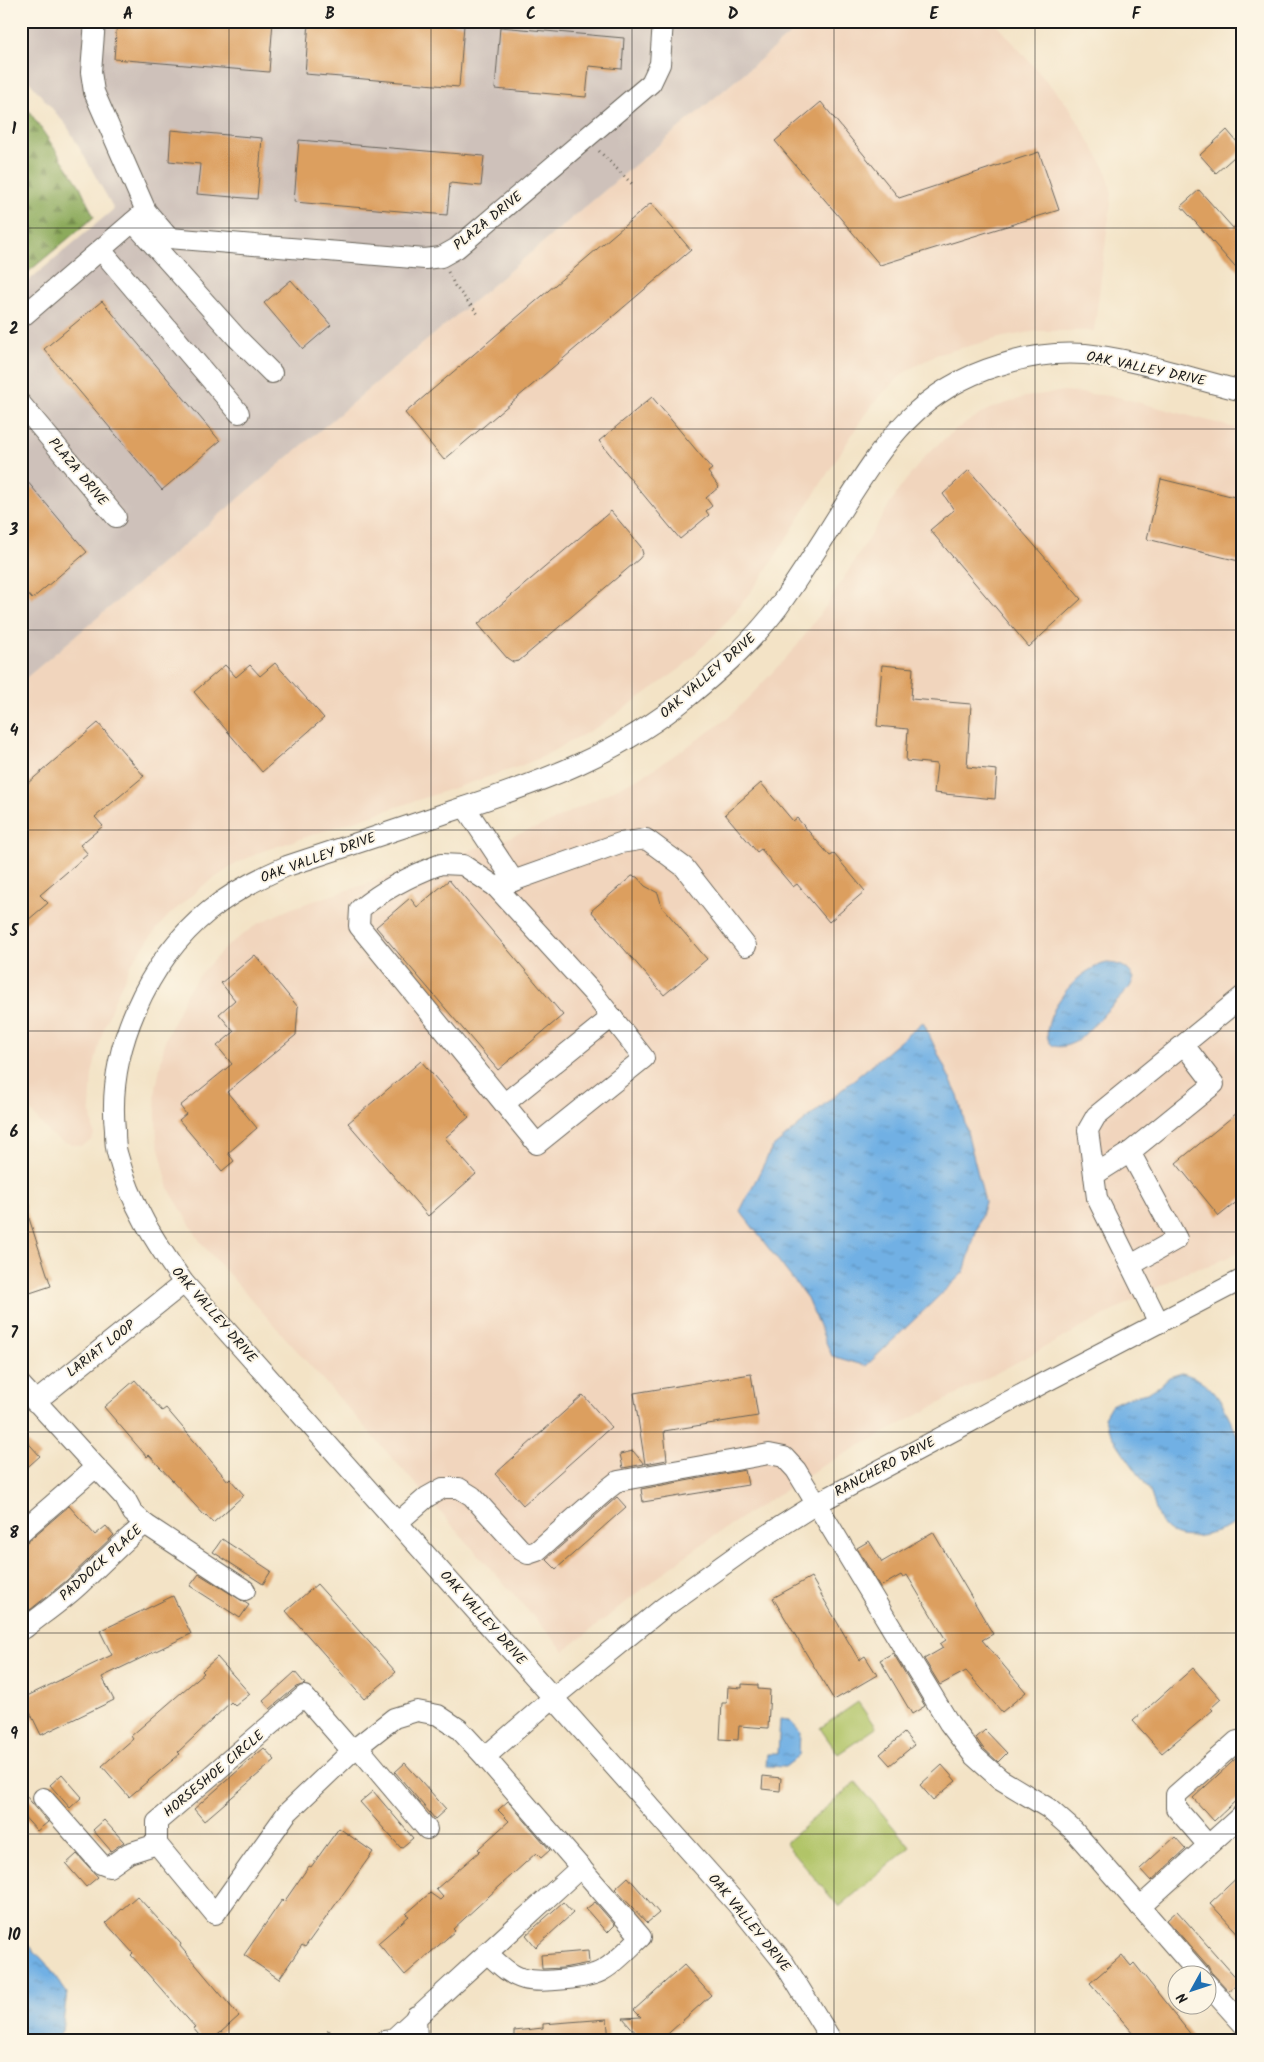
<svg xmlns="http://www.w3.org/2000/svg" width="1264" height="2062" viewBox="0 0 1264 2062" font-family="Kalam,sans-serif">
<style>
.built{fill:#f1d5bd}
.industrial{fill:#cec1ba}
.grass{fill:#b1c468;stroke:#667042}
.forest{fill:url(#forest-firs);stroke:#54633c}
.water{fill:url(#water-ripples);stroke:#466680}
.building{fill:#dc9f5e}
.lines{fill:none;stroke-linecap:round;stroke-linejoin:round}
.minor-casing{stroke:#676258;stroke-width:22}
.path{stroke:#676258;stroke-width:3;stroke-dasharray:1 4;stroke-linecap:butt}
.minor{stroke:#fff;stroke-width:20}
.grid{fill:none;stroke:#1c1c1c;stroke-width:1;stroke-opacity:0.55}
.labels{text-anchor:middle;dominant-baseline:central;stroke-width:4;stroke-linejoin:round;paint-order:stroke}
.street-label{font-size:14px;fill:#1c1c1c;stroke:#fcf5e5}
.neatline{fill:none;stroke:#1c1c1c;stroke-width:2}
.grid-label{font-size:16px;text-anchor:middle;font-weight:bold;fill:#1c1c1c}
</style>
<defs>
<pattern id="forest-firs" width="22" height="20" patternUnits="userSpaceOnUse" patternTransform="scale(1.25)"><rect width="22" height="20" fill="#8caa5c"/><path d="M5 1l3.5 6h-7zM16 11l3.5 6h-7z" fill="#728a4b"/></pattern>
<pattern id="water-ripples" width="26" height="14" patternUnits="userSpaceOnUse" patternTransform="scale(1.25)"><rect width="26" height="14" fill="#71b0e4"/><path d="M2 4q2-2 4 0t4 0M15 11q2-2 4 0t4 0" fill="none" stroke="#5c8eb8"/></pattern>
</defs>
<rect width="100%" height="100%" fill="#fcf5e5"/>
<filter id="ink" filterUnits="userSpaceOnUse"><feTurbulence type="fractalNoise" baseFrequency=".02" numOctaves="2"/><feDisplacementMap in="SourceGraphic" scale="10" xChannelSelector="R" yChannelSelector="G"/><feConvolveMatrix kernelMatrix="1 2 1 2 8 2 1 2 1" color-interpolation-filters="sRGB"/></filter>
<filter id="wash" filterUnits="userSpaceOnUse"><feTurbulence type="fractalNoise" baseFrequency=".0096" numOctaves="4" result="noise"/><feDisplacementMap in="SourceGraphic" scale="20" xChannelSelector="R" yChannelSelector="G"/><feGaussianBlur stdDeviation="1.12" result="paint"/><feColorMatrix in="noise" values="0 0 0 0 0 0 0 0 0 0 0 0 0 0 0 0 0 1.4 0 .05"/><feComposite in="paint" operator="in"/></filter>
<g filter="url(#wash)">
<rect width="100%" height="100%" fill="#f3e3c6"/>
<g class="built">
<polygon points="806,21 994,21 1070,108 1106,170 1112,194 1094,331 1037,331 1003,337 935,355 905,372 879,397 865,414 762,577 726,623 680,669 599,726 542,757 515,768 263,851 237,863 200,888 169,915 151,936 131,964 114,1001 101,1037 92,1074 90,1107 94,1135 91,1141 81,1146 63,1142 50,1134 21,1100 21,682"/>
<polygon points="1064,391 1118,397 1243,430 1243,1250 1214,1264 1188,1271 822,1466 718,1533 681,1559 564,1651 201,1243 169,1189 157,1140 155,1094 165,1041 187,992 203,971 228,945 259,923 292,908 505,839 546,824 646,774 703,736 728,718 756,690 796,647 828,603 900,488 927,454 956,429 989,409 1025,397"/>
</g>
<polygon class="industrial" points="21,21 806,21 21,682 21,287 114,209 67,126 21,72"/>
<g class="grass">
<polygon points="858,1702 876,1728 838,1754 820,1728"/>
<polygon points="856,1782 910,1847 839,1907 785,1843"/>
</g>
<polygon class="forest" points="21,99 80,186 94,217 21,278"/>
<g class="water">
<path d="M1107,963C1120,964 1127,966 1134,978L1130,987L1079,1040C1019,1073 1053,975 1107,963Z"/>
<polygon points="923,1022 958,1096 985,1202 964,1272 866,1366 832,1356 807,1298 740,1211 772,1148"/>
<path d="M1182,1373C1219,1383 1225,1410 1240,1441L1243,1443V1519C1223,1533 1175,1550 1160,1521C1155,1511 1154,1498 1148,1488C1134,1466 1112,1441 1104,1417L1111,1405L1126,1398L1147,1393L1158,1387L1169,1377Z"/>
<polygon points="780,1719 789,1720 800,1732 799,1756 785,1767 766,1766 767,1754 778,1754"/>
<polygon points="21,1937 45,1962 67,1993 62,2030 56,2041 21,2041"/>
</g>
<g id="blocks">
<g class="building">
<polygon points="117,21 273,21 269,72 114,59"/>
<polygon points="309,21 417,21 464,25 459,87 305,74"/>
<polygon points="500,27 624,38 622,69 589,66 586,97 495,89"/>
<polygon points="821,102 899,198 1039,152 1059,210 880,265 775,141"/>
<polygon points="171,130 262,138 257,199 197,194 200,164 169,161"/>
<polygon points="1227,130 1243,149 1216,173 1200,155"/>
<polygon points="299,140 484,156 481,186 450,183 447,215 294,202"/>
<polygon points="1199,190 1233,228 1243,219 1243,276 1181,206"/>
<polygon points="651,203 691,250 444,460 405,413"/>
<polygon points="291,280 331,325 303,349 264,303"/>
<polygon points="102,301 220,441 162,490 44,349"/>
<polygon points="652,397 712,469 708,472 719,487 706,498 712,506 706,511 709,515 680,539 599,441"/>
<polygon points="969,470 1081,599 1029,647 930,530 954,510 943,494"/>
<polygon points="21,474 87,552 32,599 21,587"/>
<polygon points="1161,479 1243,499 1243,562 1147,539"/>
<polygon points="611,511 641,547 643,554 639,559 519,661 513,662 507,658 478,624"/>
<polygon points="275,663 324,718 262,772 194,692 225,665 236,677 250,665 260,676"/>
<polygon points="882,665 913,668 911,699 971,704 967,767 997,770 995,799 934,793 937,764 906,761 908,729 877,726"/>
<polygon points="98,723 144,776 95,817 103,826 80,845 88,854 40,895 48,903 21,926 21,789"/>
<polygon points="761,783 793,821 797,818 830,856 834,854 865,891 829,922 797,884 793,887 761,849 757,852 725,814"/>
<polygon points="632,876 637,877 645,886 658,893 662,907 707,959 664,995 591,911"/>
<polygon points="449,880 563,1015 498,1070 376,927 410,898 417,907"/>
<polygon points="255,955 298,1007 296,1035 227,1092 257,1128 228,1153 234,1161 222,1171 179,1120 186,1114 180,1106 232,1064 217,1046 234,1032 219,1014 235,1000 221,983"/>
<polygon points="421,1061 469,1117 445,1138 476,1174 428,1216 348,1123"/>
<polygon points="1243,1108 1243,1197 1219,1216 1176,1163"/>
<polygon points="21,1203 24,1203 51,1286 21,1296"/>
<polygon points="751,1374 758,1416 664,1431 667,1460 645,1464 634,1393"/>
<polygon points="135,1380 162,1411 166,1408 228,1481 230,1479 244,1495 213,1523 206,1515 205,1516 149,1455 147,1457 104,1407"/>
<polygon points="583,1395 611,1427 523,1505 495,1474"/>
<polygon points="21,1435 40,1456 21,1473"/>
<polygon points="633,1451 644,1464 623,1468 620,1454"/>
<polygon points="745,1470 748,1485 643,1502 641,1489"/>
<polygon points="617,1497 626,1507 556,1569 546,1559"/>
<polygon points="69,1506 95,1535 106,1526 114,1535 66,1581 30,1610 21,1600 21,1547"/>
<polygon points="933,1532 993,1634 982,1640 1026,1692 1002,1712 966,1671 940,1685 924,1659 943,1648 940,1644 946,1640 907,1575 903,1578 901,1575 880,1587 857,1548 869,1541 882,1562"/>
<polygon points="222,1539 271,1571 263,1584 213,1552"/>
<polygon points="199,1574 249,1605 240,1618 190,1586"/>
<polygon points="811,1577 859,1660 865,1656 877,1675 834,1700 773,1598"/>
<polygon points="317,1584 396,1672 364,1699 286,1611"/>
<polygon points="173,1596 191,1634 102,1677 114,1700 41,1735 23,1698 112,1655 100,1631"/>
<polygon points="893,1653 925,1706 912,1714 880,1660"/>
<polygon points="217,1657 250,1694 235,1706 231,1702 178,1752 180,1754 129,1797 102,1766 133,1739 131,1736 204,1673 202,1671"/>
<polygon points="1193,1668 1221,1699 1211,1708 1213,1710 1162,1753 1133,1721"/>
<polygon points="295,1672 305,1684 296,1687 270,1709 263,1701"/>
<polygon points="742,1684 758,1685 758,1689 770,1690 768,1728 739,1726 738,1740 720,1739 722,1703 727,1703 728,1687 742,1688"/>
<polygon points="985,1730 1007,1753 998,1762 983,1748 976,1738"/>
<polygon points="904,1733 914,1745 890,1765 880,1754"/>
<polygon points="264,1748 275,1760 204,1821 194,1809"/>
<polygon points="1243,1752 1243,1794 1214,1821 1193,1798"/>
<polygon points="405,1763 446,1809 435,1819 395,1772"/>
<polygon points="942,1765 956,1781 933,1800 920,1785"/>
<polygon points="62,1774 82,1797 70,1808 50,1785"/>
<polygon points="763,1776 781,1778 780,1791 762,1789"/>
<polygon points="21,1790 48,1822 37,1831 21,1813"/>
<polygon points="373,1791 413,1838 401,1848 360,1802"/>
<polygon points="508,1801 550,1850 541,1858 536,1853 453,1929 455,1931 405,1975 378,1943 409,1916 406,1914 430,1893 440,1900 443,1897 436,1889 480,1851 478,1849 509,1821 498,1810"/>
<polygon points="104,1820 124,1842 111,1851 93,1830"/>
<polygon points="339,1828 373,1852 305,1947 302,1945 279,1979 244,1955 282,1900 284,1902 309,1866 311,1867"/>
<polygon points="1175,1837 1186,1849 1151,1881 1140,1869"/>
<polygon points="77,1854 98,1877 86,1887 66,1864"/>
<polygon points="1243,1872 1243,1939 1210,1903"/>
<polygon points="628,1877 659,1913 647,1923 615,1889"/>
<polygon points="137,1896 181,1944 180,1946 239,2016 211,2041 204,2041 193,2028 195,2027 131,1955 133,1953 106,1923"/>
<polygon points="563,1902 573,1913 536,1947 526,1935"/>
<polygon points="595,1902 615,1925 607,1933 586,1909"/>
<polygon points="1177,1911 1240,1982 1229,1991 1211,1972 1208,1966 1167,1920"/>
<polygon points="588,1951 589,1963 563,1968 542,1969 541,1955"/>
<polygon points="1122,1955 1131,1966 1134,1963 1196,2041 1140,2041 1090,1983"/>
<polygon points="684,1965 711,1995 660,2041 643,2041 623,2018 641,2017 634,2010"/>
<polygon points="607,2019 609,2041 514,2041 514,2031 543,2028 543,2024"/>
</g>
</g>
</g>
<g filter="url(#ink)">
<use href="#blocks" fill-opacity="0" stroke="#676258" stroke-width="1"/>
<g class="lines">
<defs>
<g id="minor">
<polyline points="95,21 91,72 94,92 146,211 169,238 425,259 441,257 457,248 651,83 660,64 663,21"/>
<polyline points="133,222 237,338 272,373"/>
<polyline points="101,250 239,413"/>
<polyline points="21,318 142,214"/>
<polyline points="21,404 116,517"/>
<polyline points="465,807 514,881"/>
<path d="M441,864L463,865L496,887L593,993L644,1058L537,1144L359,926L360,909C384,889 412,875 441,864Z"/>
<polyline points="496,887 620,843 646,839 684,867 746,946"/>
<polyline points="505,1103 612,1017"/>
<polyline points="1130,1152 1214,1084 1184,1045"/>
<polyline points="1094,1175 1130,1152 1177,1239 1131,1265"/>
<polyline points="1159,1323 1097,1198 1088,1130 1096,1116 1243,996"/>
<polyline points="21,1385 96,1467"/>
<polyline points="35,1402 184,1283"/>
<polyline points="397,1523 427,1497 443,1488 459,1488 472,1496 521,1550 528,1554 537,1551 609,1488 618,1481 769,1454 784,1457 796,1470 949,1723 974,1756 1000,1779 1048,1808 1074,1831 1199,1974"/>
<polyline points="145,1524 245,1590"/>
<path d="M21,1532L96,1467L125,1498L133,1513L145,1524C122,1542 102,1564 80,1584C63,1600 44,1613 25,1628L21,1629"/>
<polyline points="357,1746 427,1829"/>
<path d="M352,1751L304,1696L157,1822V1844L215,1914L287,1813L352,1751L394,1718L417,1711L438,1715L459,1729L485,1757L641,1937C629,1948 617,1962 603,1970C589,1979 540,1983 524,1979C509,1975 498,1963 487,1953"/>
<polyline points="485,1757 554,1697 663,1608 754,1543 816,1504 1045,1382 1243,1279"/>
<polyline points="43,1798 101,1864 109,1867 129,1853 157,1844"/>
<polyline points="1208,1845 1176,1808 1176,1795 1237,1741 1243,1740"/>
<polyline points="1140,1907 1243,1814"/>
<polyline points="1206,1983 1243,2024"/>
<polyline points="416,2016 417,2041"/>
<polyline points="384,2041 392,2040 581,1867"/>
<path d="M832,2041L784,1963L736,1903L184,1283C155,1242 131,1205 118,1156C115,1148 115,1138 115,1130C107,1051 147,961 209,911C233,891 259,878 287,866C342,848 397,830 452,811C539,783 618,755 689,696C722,669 754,640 779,606C800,576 820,545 839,514C883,445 916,390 1000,365C1027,356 1056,352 1085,354C1137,359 1191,379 1243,391"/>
</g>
</defs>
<use href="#minor" class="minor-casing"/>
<g class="path">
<polyline points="599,151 632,184"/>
<polyline points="448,272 455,286 478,314"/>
<polyline points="328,2041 329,2029"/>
</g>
<use href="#minor" class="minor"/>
</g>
</g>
<path class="grid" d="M229,21V2041M431,21V2041M632,21V2041M834,21V2041M1035,21V2041M21,228H1243M21,429H1243M21,630H1243M21,830H1243M21,1031H1243M21,1232H1243M21,1432H1243M21,1633H1243M21,1834H1243"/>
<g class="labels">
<g class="street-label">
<text transform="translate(488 221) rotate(-39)">PLAZA DRIVE</text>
<text transform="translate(1146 369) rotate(12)">OAK VALLEY DRIVE</text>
<text transform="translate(78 472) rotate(50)">PLAZA DRIVE</text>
<text transform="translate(708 676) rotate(-41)">OAK VALLEY DRIVE</text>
<text transform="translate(318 858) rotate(-20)">OAK VALLEY DRIVE</text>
<text transform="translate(214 1315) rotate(49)">OAK VALLEY DRIVE</text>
<text transform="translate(101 1349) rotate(-38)">LARIAT LOOP</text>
<text transform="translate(885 1467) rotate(-28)">RANCHERO DRIVE</text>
<text transform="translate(101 1563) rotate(-42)">PADDOCK PLACE</text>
<text transform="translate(483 1618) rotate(48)">OAK VALLEY DRIVE</text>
<text transform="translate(214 1774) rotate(-40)">HORSESHOE CIRCLE</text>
<text transform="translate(749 1923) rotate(51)">OAK VALLEY DRIVE</text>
</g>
</g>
<rect width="1264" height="2062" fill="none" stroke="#fcf5e5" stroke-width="55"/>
<g transform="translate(1192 1990) rotate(230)"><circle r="24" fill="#fcf5e5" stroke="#a29e95"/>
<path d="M0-4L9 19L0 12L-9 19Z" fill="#1f6fb2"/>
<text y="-8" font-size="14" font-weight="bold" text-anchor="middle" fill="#1c1c1c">N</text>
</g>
<rect x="28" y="28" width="1208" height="2006" class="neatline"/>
<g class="grid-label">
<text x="128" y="19">A</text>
<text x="330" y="19">B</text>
<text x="531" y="19">C</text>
<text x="733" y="19">D</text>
<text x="934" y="19">E</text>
<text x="1136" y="19">F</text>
<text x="14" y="134">1</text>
<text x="14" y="334">2</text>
<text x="14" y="535">3</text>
<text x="14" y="736">4</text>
<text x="14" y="936">5</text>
<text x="14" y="1137">6</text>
<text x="14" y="1338">7</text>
<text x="14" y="1538">8</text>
<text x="14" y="1739">9</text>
<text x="14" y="1940">10</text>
</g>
</svg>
